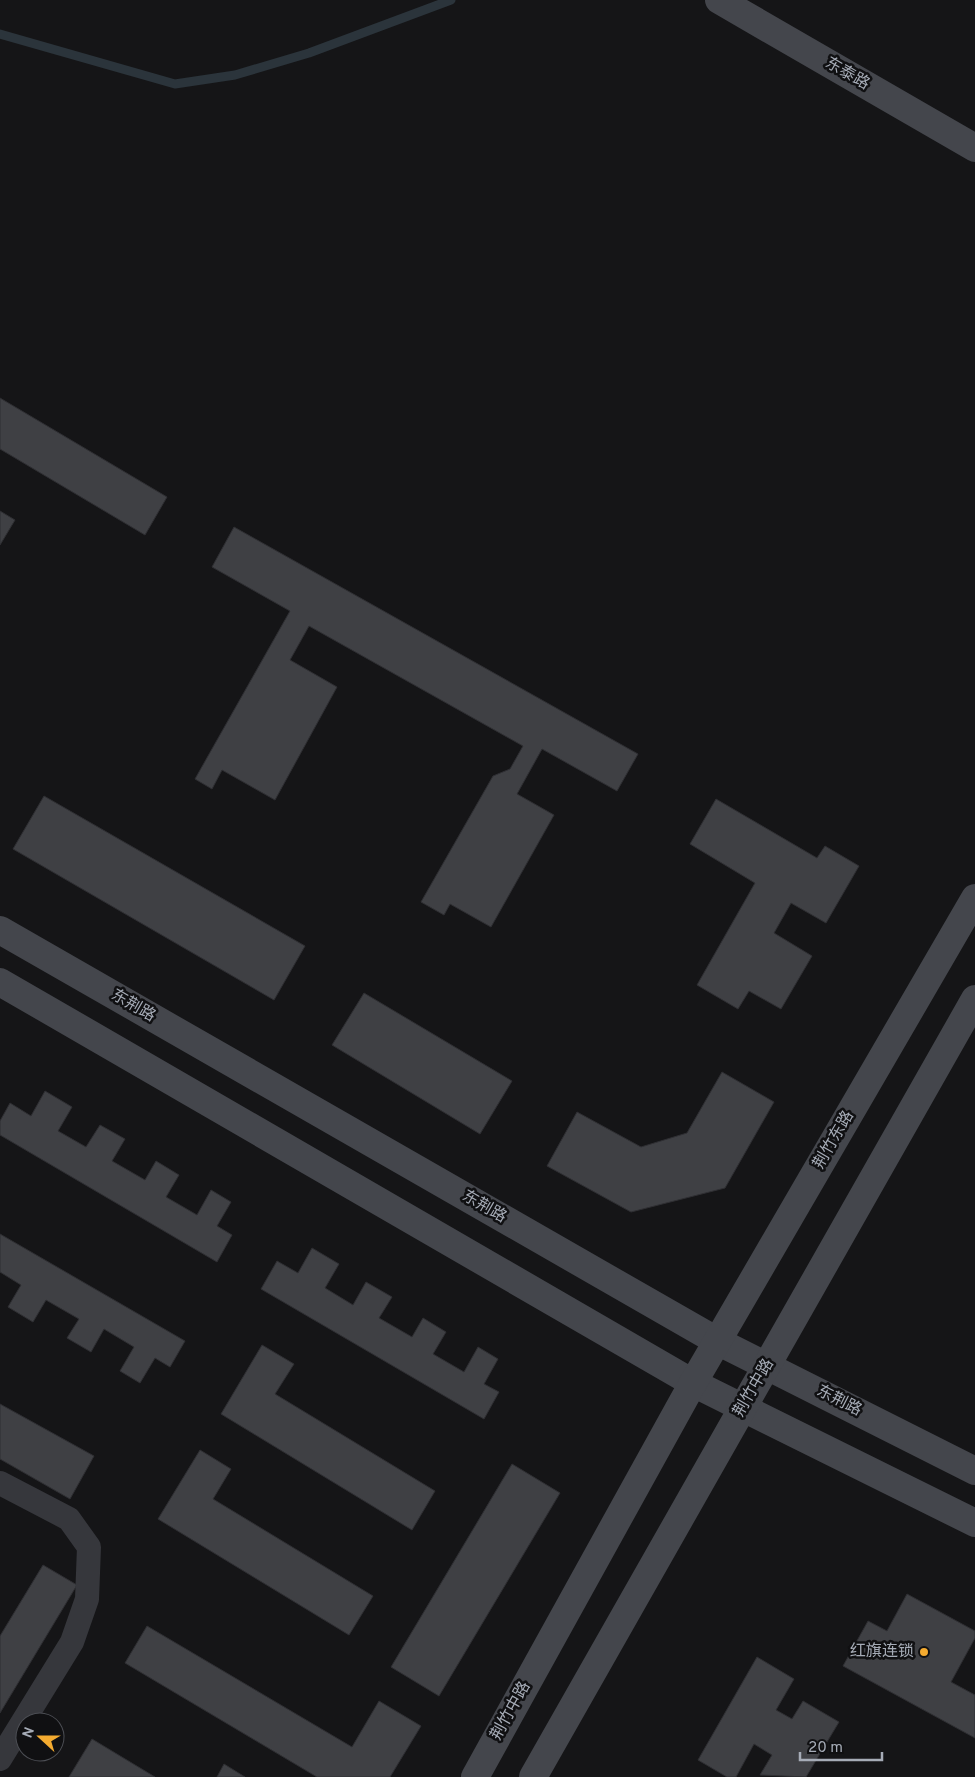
<svg xmlns="http://www.w3.org/2000/svg" width="975" height="1777" viewBox="0 0 975 1777" font-family="Overpass,'Noto Sans SC',sans-serif">
<style>
.lines{fill:none;stroke-linecap:round;stroke-linejoin:round}
.stream{stroke:#2b343b;stroke-width:9}
.building{fill:#3f4044;stroke:#2f2f33}
.street{stroke:#36373c;stroke-width:24}
.secondary{stroke:#44464c;stroke-width:28}
.poi-dot{fill:#f4ab30;stroke:#101012;stroke-width:2}
.labels{text-anchor:middle;dominant-baseline:central;stroke-width:5;stroke-linejoin:round;paint-order:stroke}
.street-label{font-size:16px;fill:#a6acb7;stroke:#101012}
.poi-label{font-size:16px;fill:#a6acb7;stroke:#101012;text-anchor:end}
</style>
<rect width="100%" height="100%" fill="#151517"/>
<g class="lines">
<polyline class="stream" points="0,34 175,84 235,75 309,53 451,0"/>
</g>
<g class="building">
<polygon points="0,398 167,497 145,535 0,449"/>
<polygon points="0,511 15,520 0,545"/>
<polygon points="234,527 638,754 617,791 542,749 517,794 554,815 491,927 450,904 444,915 421,902 493,776 510,769 523,746 309,626 290,660 337,687 275,800 222,770 212,789 195,779 290,611 212,567"/>
<polygon points="44,796 305,946 274,1000 13,849"/>
<polygon points="716,799 817,858 825,846 859,866 826,923 791,903 774,933 812,956 781,1009 749,991 738,1009 697,985 755,883 690,844"/>
<polygon points="364,993 512,1081 480,1134 332,1045"/>
<polygon points="722,1072 774,1102 725,1188 631,1212 547,1166 577,1112 641,1147 687,1133"/>
<polygon points="45,1091 72,1107 58,1131 86,1147 100,1125 125,1139 112,1161 145,1180 156,1161 179,1175 166,1197 197,1215 211,1190 231,1202 217,1226 232,1235 217,1262 0,1135 0,1121 10,1103 31,1116"/>
<polygon points="0,1234 185,1341 170,1367 155,1358 140,1383 120,1371 134,1347 104,1329 91,1352 67,1338 79,1319 46,1300 33,1322 8,1307 21,1285 0,1272"/>
<polygon points="312,1248 339,1264 325,1288 353,1305 366,1282 392,1297 379,1318 412,1337 423,1318 446,1332 433,1354 464,1372 478,1347 498,1359 484,1384 499,1392 484,1419 261,1289 277,1261 298,1273"/>
<polygon points="262,1345 294,1364 275,1394 435,1491 412,1530 221,1414"/>
<polygon points="0,1404 94,1456 70,1499 0,1459"/>
<polygon points="200,1450 231,1469 213,1499 373,1596 349,1635 158,1519"/>
<polygon points="512,1464 560,1493 439,1696 391,1667"/>
<polygon points="43,1565 77,1585 0,1713 0,1636"/>
<polygon points="907,1594 975,1631 975,1638 951,1682 975,1695 975,1738 843,1666 868,1621 887,1631"/>
<polygon points="147,1626 352,1747 379,1701 421,1726 390,1777 317,1777 125,1663"/>
<polygon points="757,1657 794,1679 776,1710 792,1719 803,1701 839,1722 806,1777 760,1775 772,1755 754,1744 736,1777 727,1777 698,1760"/>
<polygon points="92,1739 155,1777 69,1777"/>
<polygon points="224,1764 245,1777 217,1777"/>
</g>
<g class="lines">
<polyline class="street" points="0,1483 69,1519 89,1547 87,1599 72,1642 0,1759"/>
<g class="secondary">
<polyline points="719,0 975,148"/>
<polyline points="0,930 717,1341 975,1471"/>
<polyline points="0,982 693,1383 975,1523"/>
<polyline points="475,1777 693,1383 975,898"/>
<polyline points="533,1777 975,999"/>
</g>
</g>
<circle class="poi-dot" cx="924" cy="1652" r="5"/>
<g class="labels">
<g class="street-label">
<text transform="translate(847 74) rotate(30)">东泰路</text>
<text transform="translate(133 1006) rotate(30)">东荆路</text>
<text transform="translate(834 1140) rotate(-60)">荆竹东路</text>
<text transform="translate(484 1207) rotate(30)">东荆路</text>
<text transform="translate(754 1388) rotate(-60)">荆竹中路</text>
<text transform="translate(839 1401) rotate(27)">东荆路</text>
<text transform="translate(511 1711) rotate(-61)">荆竹中路</text>
</g>
<g class="poi-label">
<text x="914" y="1652">红旗连锁</text>
</g>
</g>
<g transform="translate(40 1737) rotate(291)"><circle r="24" fill="#101012" stroke="#4c4e54"/>
<path d="M0-4L9 19L0 12L-9 19Z" fill="#f4ab30"/>
<text y="-8" font-size="14" font-weight="bold" text-anchor="middle" fill="#a6acb7">N</text>
</g>
<path d="M800 1752v8h82v-8" fill="none" stroke="#a6acb7" stroke-width="2.5"/>
<text x="808" y="1752" font-size="15" fill="#a6acb7" stroke="#101012" stroke-width="4" paint-order="stroke">20 m</text>
</svg>
